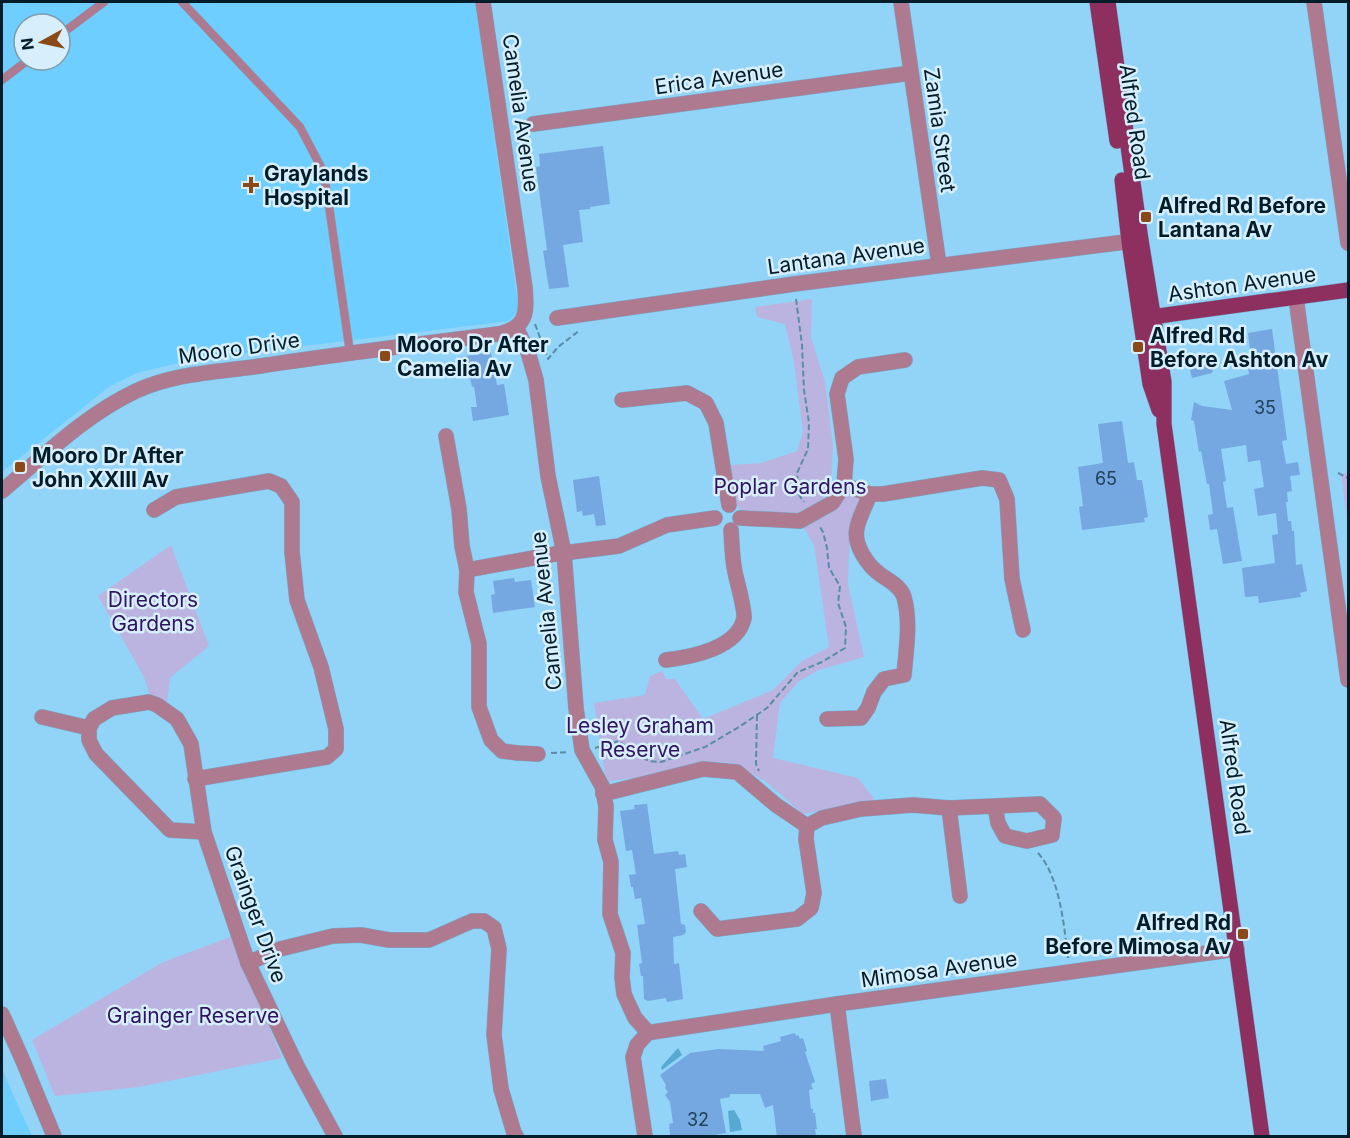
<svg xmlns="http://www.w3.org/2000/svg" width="1350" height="1138" viewBox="0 0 1350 1138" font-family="Inter,sans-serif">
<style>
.built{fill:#6dceff;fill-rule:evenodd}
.green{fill:#bbb4e0}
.water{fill:#57a9d2}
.building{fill:#75a7e0}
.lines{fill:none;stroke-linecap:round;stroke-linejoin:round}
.service-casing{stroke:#75afcf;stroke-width:9}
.minor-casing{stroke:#75afcf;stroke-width:16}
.tertiary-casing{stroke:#75afcf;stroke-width:16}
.primary-casing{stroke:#75afcf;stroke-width:16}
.path{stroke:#598ca7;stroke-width:2;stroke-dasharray:6 3;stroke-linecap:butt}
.service{stroke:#ae7a90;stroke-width:8}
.minor{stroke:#ae7a90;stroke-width:15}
.tertiary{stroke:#ae7a90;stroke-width:15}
.primary{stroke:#8d305f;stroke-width:15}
.poi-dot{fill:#8b4918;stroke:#d7effd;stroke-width:2}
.labels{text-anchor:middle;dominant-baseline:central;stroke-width:5;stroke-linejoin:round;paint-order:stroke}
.number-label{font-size:18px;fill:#1f4058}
.street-label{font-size:21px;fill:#021d2a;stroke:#d7effd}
.poi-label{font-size:21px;font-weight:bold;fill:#021d2a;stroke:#d7effd;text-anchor:start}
.park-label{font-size:21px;fill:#301463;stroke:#d7effd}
</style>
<rect width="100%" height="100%" fill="#92d4f8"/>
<g class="built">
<path d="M2,2H475L519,311L509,321L191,360L137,373L110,386L2,472ZM24,24H60V60H24Z"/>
<polygon points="2,1069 16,1101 32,1136 2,1136"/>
</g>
<g class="green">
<polygon points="812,299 811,337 825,382 833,445 831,484 821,503 799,517 746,518 734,501 731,465 761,463 797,451 803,432 794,362 785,324 757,317 755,307"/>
<polygon points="1348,473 1348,526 1341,474"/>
<polygon points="845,491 863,497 850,528 848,584 864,657 819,670 798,682 780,703 773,758 858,778 875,800 803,814 765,781 733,763 706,762 640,778 609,781 605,774 594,703 645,695 650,676 662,671 666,679 675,679 703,719 773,690 802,661 829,647 814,545 804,528 833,510"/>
<polygon points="171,545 209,646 170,678 167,703 150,696 144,677 98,596"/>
<polygon points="233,936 238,952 282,1058 139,1087 55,1096 32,1040 163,962"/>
</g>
<g class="water">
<polygon points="678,1048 682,1055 662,1070 661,1067"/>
<polygon points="734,1110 740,1120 742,1130 730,1132 728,1111"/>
</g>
<g class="building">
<polygon points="603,146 610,204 590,207 590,209 579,210 583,242 563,245 569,287 549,289 543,251 547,250 536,167 540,166 539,154"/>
<polygon points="1272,329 1287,440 1282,441 1286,464 1298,462 1300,475 1290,476 1292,491 1287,492 1288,502 1286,502 1288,521 1291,521 1292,531 1294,531 1296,565 1302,564 1307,591 1300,593 1301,597 1259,603 1258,596 1245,597 1242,568 1275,563 1272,535 1278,534 1276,513 1258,516 1254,489 1264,487 1260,460 1248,462 1246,445 1221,449 1226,481 1223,482 1227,508 1233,507 1242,561 1223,564 1217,529 1210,530 1208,515 1213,514 1209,484 1207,484 1201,451 1199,452 1194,421 1191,420 1194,402 1202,406 1232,410 1224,381 1249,374 1247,359 1251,359 1248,333"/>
<polygon points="491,352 497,385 504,384 509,415 473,421 471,407 477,407 474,386 472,387 470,377 464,374 465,366 461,367 459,357"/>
<polygon points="1210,352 1214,366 1212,373 1192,378 1187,358"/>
<polygon points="1122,421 1128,463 1134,462 1137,480 1142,480 1148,517 1144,518 1145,522 1082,530 1079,507 1083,506 1078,467 1103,463 1098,424"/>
<polygon points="599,476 606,525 596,526 594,514 583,516 582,511 577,512 573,480"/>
<polygon points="514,578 515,582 531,580 535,607 493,613 491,595 495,594 493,581"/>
<polygon points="647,804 654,854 678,851 679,855 685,854 687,867 675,869 681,924 685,925 686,932 683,935 673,937 674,964 679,963 683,999 667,1002 666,998 648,1001 644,999 643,976 641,976 639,964 642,963 637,925 645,924 641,898 635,899 633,887 631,887 629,875 636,874 632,850 626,851 620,811 635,809 634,805"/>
<polygon points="795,1033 796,1036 798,1035 800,1039 803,1038 807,1051 805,1052 815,1082 811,1084 813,1089 809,1090 811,1109 813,1109 813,1113 815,1113 817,1129 815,1129 816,1136 777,1137 773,1105 765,1108 760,1094 730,1094 730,1097 720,1099 726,1133 703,1137 674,1137 670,1135 669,1124 673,1123 670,1102 665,1095 668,1092 665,1088 666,1085 660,1075 690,1053 719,1049 764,1051 763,1046 781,1041 780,1037"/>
<polygon points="886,1079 889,1098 871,1101 869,1081"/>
</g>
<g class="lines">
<defs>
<g id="service">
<polyline points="182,2 300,127 323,171 328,199 350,353"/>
<polyline points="60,35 104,2"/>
<polyline points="2,80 28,60"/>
</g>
<g id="minor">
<polyline points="901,2 939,265"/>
<polyline points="1314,2 1348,243"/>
<polyline points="533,124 911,73"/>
<polyline points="1296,298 1348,680"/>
<polyline points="557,318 794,284 1141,240"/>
<polyline points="516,327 528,352 536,380 548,476 564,553 576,708 582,750 602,786 606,806 605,840 611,862 610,914 623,953 622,977 624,994 635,1018 645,1029 646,1033 645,1036 637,1045 633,1057 645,1136"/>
<polyline points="622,400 687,393 706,403 716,423 729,505"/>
<polyline points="446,436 459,509 462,546 467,570 466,592 479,644 479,707 491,740 502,751 518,753 538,754"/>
<polyline points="844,485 870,494 883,494 982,478 999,480 1007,499 1012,579 1023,630"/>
<path d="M2,491C44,456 85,415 136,391C174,373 219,372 260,366C339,354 419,344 498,334C527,328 527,313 525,288L483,2"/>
<polyline points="154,510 176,497 269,481 281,486 292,502 292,552 297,600 321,667 336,729 336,749 327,757 195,779"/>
<polyline points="740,518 800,521 832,503 844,485 846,459 837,394 842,378 858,367 905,360"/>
<polyline points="467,570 555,554 619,546 667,525 715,518"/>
<path d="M666,660C692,657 738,648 744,618C745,610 737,582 735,572C732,558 732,544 731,530"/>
<polyline points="42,717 89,728"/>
<path d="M827,719L861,718L868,708L874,692L884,679L904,675C906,650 911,622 904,597C901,587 890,581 881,575C868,566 853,545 857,528C859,517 866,505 870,494"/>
<polyline points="603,794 703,769 737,772 776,805 807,826 822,818 861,809 913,805 949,808 1040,804 1054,818 1052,835 1027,841 1005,836 998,823 995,806"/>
<polyline points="949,808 960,896"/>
<polyline points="204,832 170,830 96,754 89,740 89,728 94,719 112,708 149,702 157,705 177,719 191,744 204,832 248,963 297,1066 335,1136"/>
<polyline points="701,911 717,929 797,919 811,908 814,893 806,839 807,826"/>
<polyline points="248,963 280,949 333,936 361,935 389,940 429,940 472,921 484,921 494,928 499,949 494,1035 501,1089 514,1133 516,1136"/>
<polyline points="837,1004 854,1136"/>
<polyline points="646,1033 837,1004 1237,949"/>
</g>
<polyline id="tertiary" points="2,1014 23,1061 54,1136"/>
<g id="primary">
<polyline points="1097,2 1117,141"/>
<polyline points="1108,2 1141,240 1164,382 1164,424 1262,1136"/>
<polyline points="1122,180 1129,242 1150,384 1159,410"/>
<polyline points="1144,318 1348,290"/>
</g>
</defs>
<use href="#service" class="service-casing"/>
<use href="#minor" class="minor-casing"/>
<use href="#tertiary" class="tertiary-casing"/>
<use href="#primary" class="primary-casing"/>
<g class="path">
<polyline points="796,299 802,345 804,390 809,423 808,449 797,473 799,495 804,502"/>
<polyline points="535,324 548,359 558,347 580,330"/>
<polyline points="1338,473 1348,478"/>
<polyline points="757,715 756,764 759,771"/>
<polyline points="595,748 619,741 635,754 649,761 661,762 705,747 739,727 767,708 798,672 822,662 845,648 846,627 838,603 840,586 829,568 827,548 823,532 820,527"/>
<polyline points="551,753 569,752"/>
<path d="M1038,853C1060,877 1064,926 1068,958"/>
</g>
<use href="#service" class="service"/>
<use href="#minor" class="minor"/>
<use href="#tertiary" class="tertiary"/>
<use href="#primary" class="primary"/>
</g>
<g class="poi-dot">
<path d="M248 176h6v6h6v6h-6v6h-6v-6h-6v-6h6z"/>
<rect x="1140" y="211" width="12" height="12" rx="3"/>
<rect x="1132" y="341" width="12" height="12" rx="3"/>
<rect x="379" y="350" width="12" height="12" rx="3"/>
<rect x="14" y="461" width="12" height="12" rx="3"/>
<rect x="1237" y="928" width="12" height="12" rx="3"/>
</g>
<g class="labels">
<g class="number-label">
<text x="1265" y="407">35</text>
<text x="1106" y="478">65</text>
<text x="698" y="1119">32</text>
</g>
<g class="street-label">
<text transform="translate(719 78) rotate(-8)">Erica Avenue</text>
<text transform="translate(521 113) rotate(82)">Camelia Avenue</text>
<text transform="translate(1135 122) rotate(82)">Alfred Road</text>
<text transform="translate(940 130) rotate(82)">Zamia Street</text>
<text transform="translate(846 256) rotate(-8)">Lantana Avenue</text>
<text transform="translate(1242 284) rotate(-8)">Ashton Avenue</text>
<text transform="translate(239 348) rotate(-8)">Mooro Drive</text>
<text transform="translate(546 611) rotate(-96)">Camelia Avenue</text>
<text transform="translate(1235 777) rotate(82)">Alfred Road</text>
<text transform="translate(256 914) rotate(70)">Grainger Drive</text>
<text transform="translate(939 969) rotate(-8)">Mimosa Avenue</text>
</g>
<g class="poi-label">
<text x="264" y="173">Graylands<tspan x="264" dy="24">Hospital</tspan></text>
<text x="1158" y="205">Alfred Rd Before<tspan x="1158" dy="24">Lantana Av</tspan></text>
<text x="1150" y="335">Alfred Rd<tspan x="1150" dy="24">Before Ashton Av</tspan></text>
<text x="397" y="344">Mooro Dr After<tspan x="397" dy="24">Camelia Av</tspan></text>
<text x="32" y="455">Mooro Dr After<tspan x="32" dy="24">John XXIII Av</tspan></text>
<text x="1231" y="922" text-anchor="end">Alfred Rd<tspan x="1231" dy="24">Before Mimosa Av</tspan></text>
</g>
<g class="park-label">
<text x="790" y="486">Poplar Gardens</text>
<text x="153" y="599">Directors<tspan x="153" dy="24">Gardens</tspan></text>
<text x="640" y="725">Lesley Graham<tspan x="640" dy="24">Reserve</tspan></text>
<text x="193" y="1015">Grainger Reserve</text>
</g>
</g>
<rect width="1350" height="1138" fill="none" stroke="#021d2a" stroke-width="6"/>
<g transform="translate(42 42) rotate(262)"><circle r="28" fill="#d7effd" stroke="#829ba9" stroke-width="1.5"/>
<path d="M0-4.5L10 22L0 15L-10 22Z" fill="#8b4918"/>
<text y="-9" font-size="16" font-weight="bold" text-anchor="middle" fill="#021d2a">N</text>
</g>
</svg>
